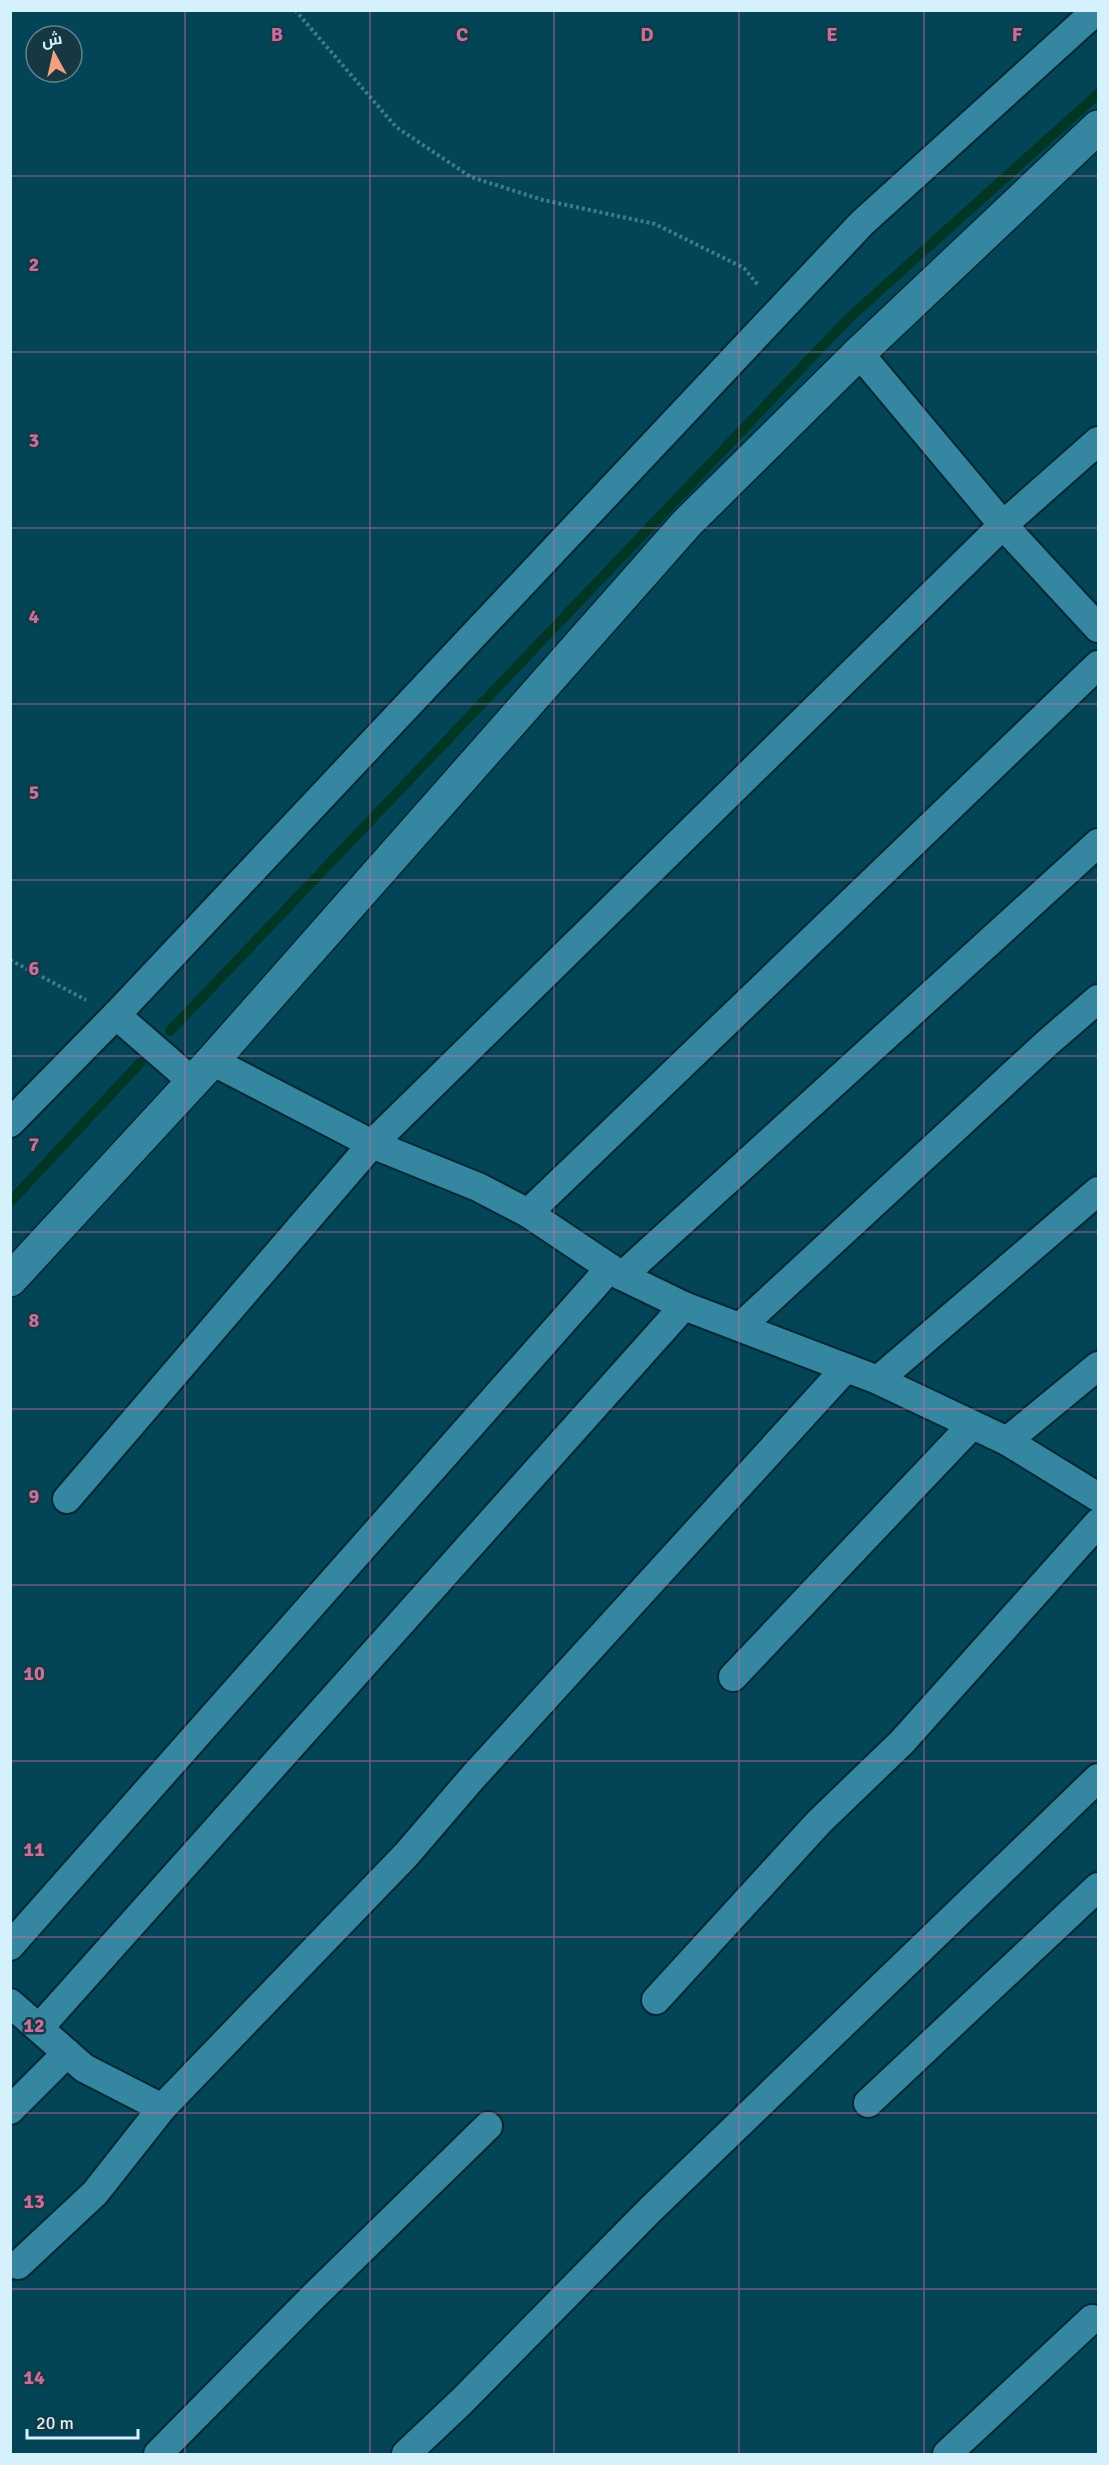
<svg xmlns="http://www.w3.org/2000/svg" width="1109" height="2465" viewBox="0 0 1109 2465" font-family="Signika,Cairo,sans-serif">
<style>
.lines{fill:none;stroke-linecap:round;stroke-linejoin:round}
.stream{stroke:#003724;stroke-width:10}
.minor-casing{stroke:#052833;stroke-width:32}
.tertiary-casing{stroke:#052833;stroke-width:36}
.path{stroke:#447989;stroke-width:4;stroke-dasharray:3 3;stroke-linecap:butt}
.minor{stroke:#3586a0;stroke-width:28}
.tertiary{stroke:#3586a0;stroke-width:33}
.grid{fill:none;stroke:#ca6f9b;stroke-width:1.5;stroke-opacity:0.55}
.grid-label{font-size:20px;text-anchor:middle;font-weight:bold;fill:#ca6f9b;stroke:#163843;stroke-width:5;stroke-linejoin:round;paint-order:stroke}
</style>
<rect width="100%" height="100%" fill="#034456"/>
<g class="lines">
<g class="stream">
<polyline points="170,1031 849,318 1098,94"/>
<polyline points="10,1202 140,1063"/>
</g>
<defs>
<g id="minor">
<polyline points="859,353 1003,525 1098,628"/>
<polyline points="116,1015 193,1082"/>
<polyline points="212,1061 372,1144 478,1187 528,1213 622,1276 684,1306 878,1380 1007,1441 1098,1497"/>
<polyline points="10,1123 116,1015 862,223 1097,10"/>
<polyline points="528,1213 1098,665"/>
<polyline points="622,1276 1098,843"/>
<polyline points="740,1327 1046,1044 1098,999"/>
<polyline points="878,1380 1098,1191"/>
<polyline points="1007,1441 1098,1366"/>
<polyline points="67,1499 372,1144 1003,525 1098,441"/>
<polyline points="733,1677 972,1425"/>
<polyline points="10,1946 610,1268"/>
<polyline points="656,2000 819,1822 902,1742 1098,1523"/>
<polyline points="10,2003 84,2068 162,2108 406,1855 473,1777 846,1368"/>
<polyline points="39,2028 684,1306"/>
<polyline points="868,2103 1098,1887"/>
<polyline points="10,2110 67,2053"/>
<polyline points="18,2265 95,2193 162,2108"/>
<polyline points="158,2454 312,2298 488,2126"/>
<polyline points="406,2454 461,2402 649,2211 1098,1778"/>
<polyline points="947,2454 1092,2319"/>
</g>
<polyline id="tertiary" points="10,1280 212,1061 687,523 859,353 1098,127"/>
</defs>
<use href="#minor" class="minor-casing"/>
<use href="#tertiary" class="tertiary-casing"/>
<g class="path">
<polyline points="295,10 396,127 471,177 543,200 655,224 744,268 758,285"/>
<polyline points="10,960 86,1000"/>
</g>
<use href="#minor" class="minor"/>
<use href="#tertiary" class="tertiary"/>
</g>
<path class="grid" d="M185,10V2454M370,10V2454M554,10V2454M739,10V2454M924,10V2454M10,176H1098M10,352H1098M10,528H1098M10,704H1098M10,880H1098M10,1056H1098M10,1232H1098M10,1409H1098M10,1585H1098M10,1761H1098M10,1937H1098M10,2113H1098M10,2289H1098"/>
<g class="grid-label">
<text x="277" y="41">B</text>
<text x="462" y="41">C</text>
<text x="647" y="41">D</text>
<text x="832" y="41">E</text>
<text x="1017" y="41">F</text>
<text x="34" y="271">2</text>
<text x="34" y="447">3</text>
<text x="34" y="623">4</text>
<text x="34" y="799">5</text>
<text x="34" y="975">6</text>
<text x="34" y="1151">7</text>
<text x="34" y="1327">8</text>
<text x="34" y="1503">9</text>
<text x="34" y="1680">10</text>
<text x="34" y="1856">11</text>
<text x="34" y="2032">12</text>
<text x="34" y="2208">13</text>
<text x="34" y="2384">14</text>
</g>
<rect width="1109" height="2465" fill="none" stroke="#d5f1fc" stroke-width="24"/>
<g transform="translate(54 54) rotate(352)"><circle r="28" fill="#163843" stroke="#62828d" stroke-width="1.5"/>
<path d="M0-4.5L10 22L0 15L-10 22Z" fill="#f2a07f"/>
<text y="-9" font-size="16" font-weight="bold" text-anchor="middle" fill="#d5f1fc">ش</text>
</g>
<path d="M27 2429v9h111v-9" fill="none" stroke="#d5f1fc" stroke-width="3"/>
<text x="36" y="2429" font-size="18" fill="#d5f1fc" stroke="#163843" stroke-width="4.5" paint-order="stroke">20 m</text>
</svg>
